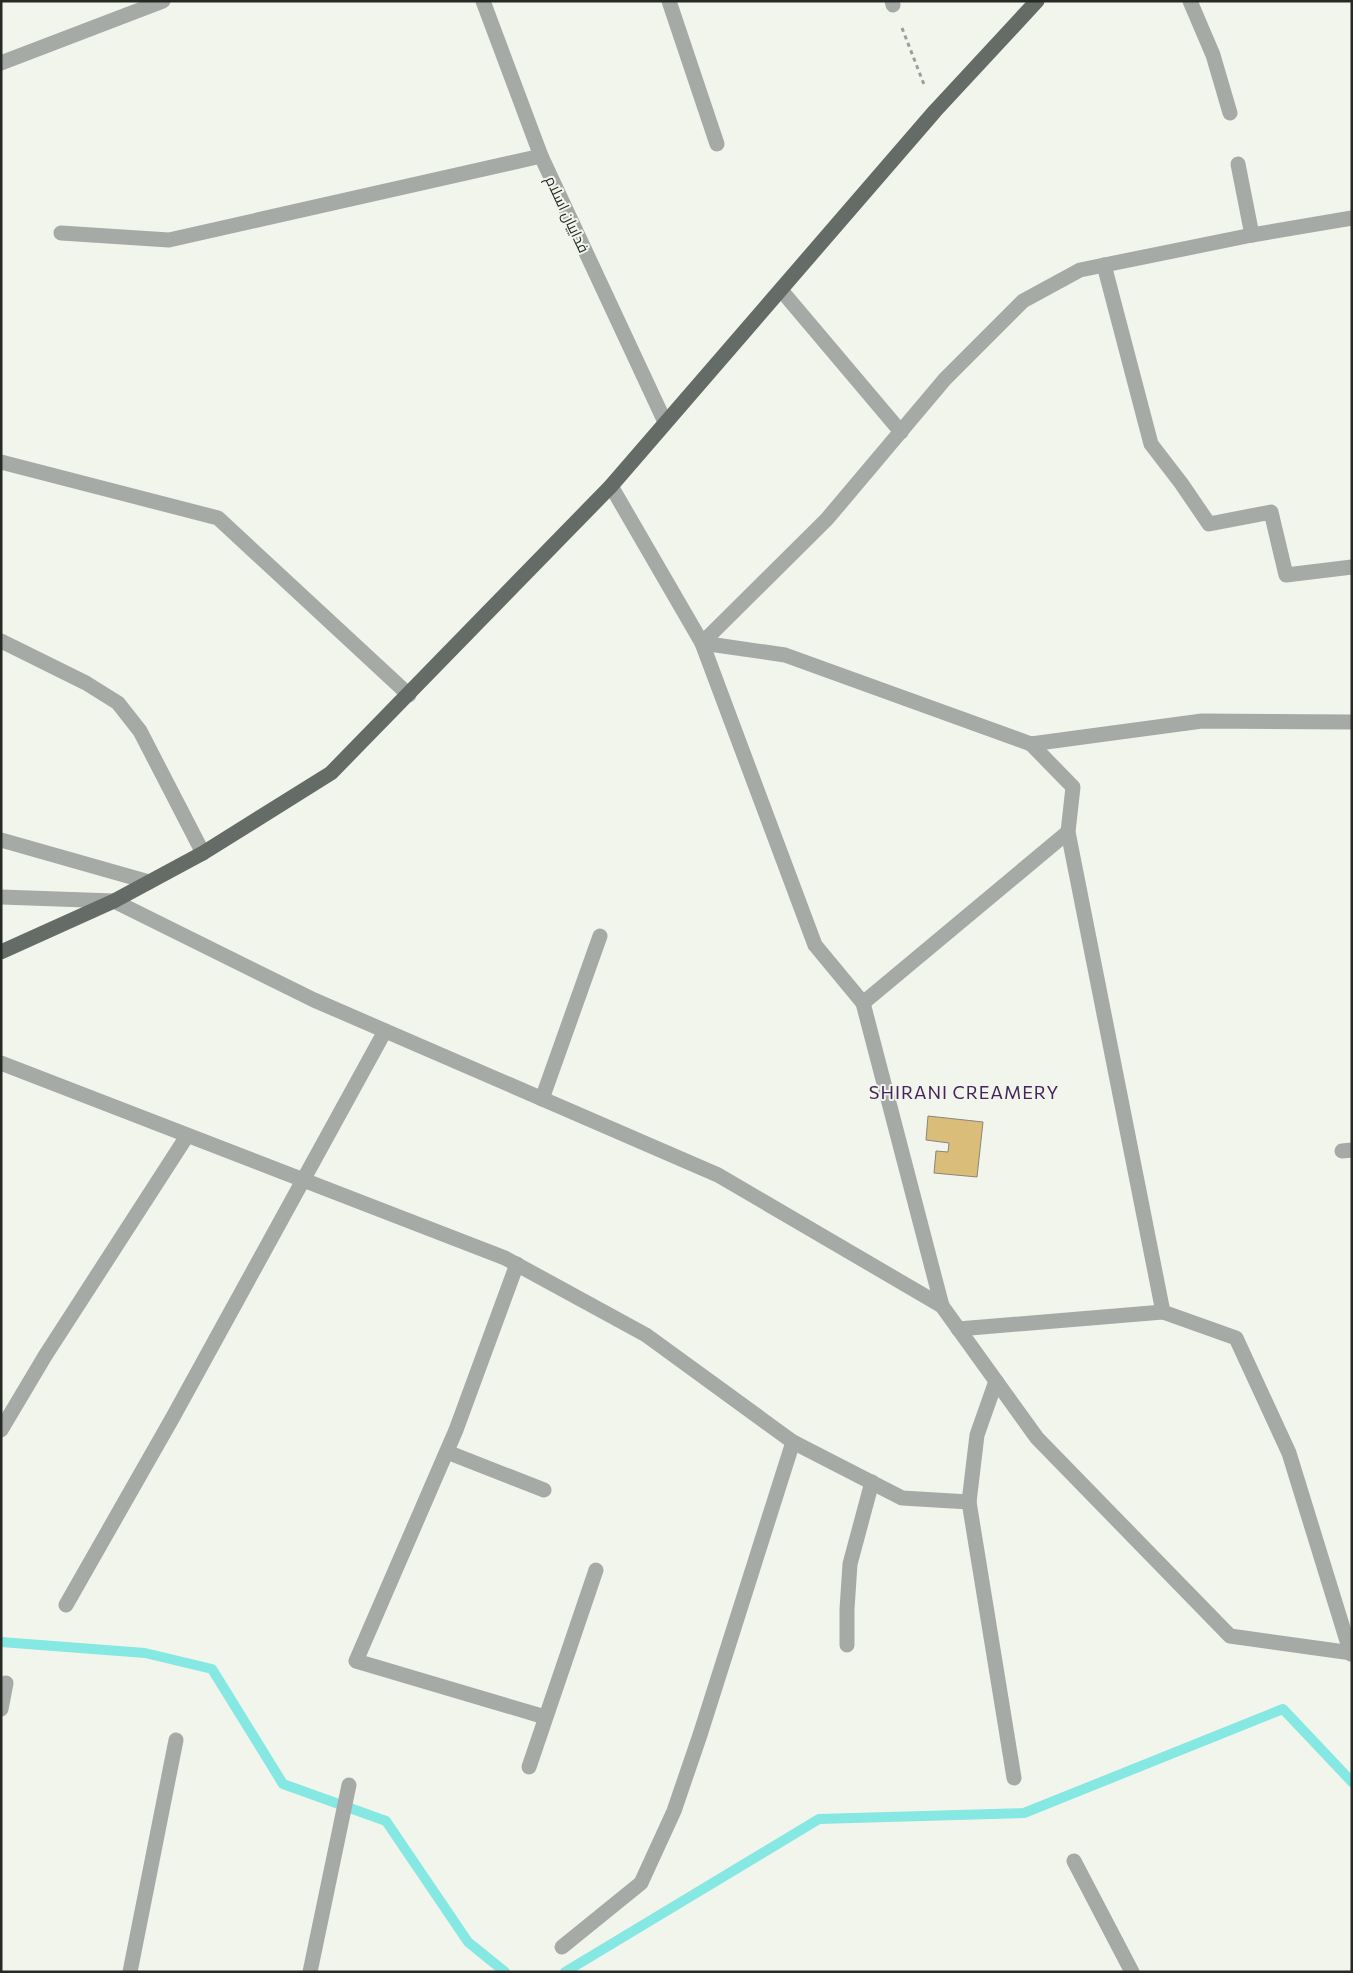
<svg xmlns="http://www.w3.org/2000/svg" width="1353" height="1973" viewBox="0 0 1353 1973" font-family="Commissioner,Cairo,sans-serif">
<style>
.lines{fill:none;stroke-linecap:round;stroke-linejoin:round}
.stream{stroke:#86e8e3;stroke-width:10}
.building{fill:#dabd79;stroke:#89857d}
.path{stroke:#9c9e98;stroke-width:3;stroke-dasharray:4 4;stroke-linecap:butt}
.minor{stroke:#a6aaa7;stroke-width:15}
.major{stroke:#656c68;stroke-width:15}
.labels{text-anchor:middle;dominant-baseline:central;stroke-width:4;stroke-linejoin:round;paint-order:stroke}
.street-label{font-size:15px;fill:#272925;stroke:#f2f5ec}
.quarter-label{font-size:18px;letter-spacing:1px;fill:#44245c;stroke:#f2f5ec}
</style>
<rect width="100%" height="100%" fill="#f2f5ec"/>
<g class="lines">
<g class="stream">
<polyline points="1,1642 145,1653 212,1669 283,1784 386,1821 468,1942 505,1972"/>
<polyline points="565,1972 819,1819 1024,1813 1283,1709 1352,1782"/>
</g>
</g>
<polygon class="building" points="928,1116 983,1122 977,1177 934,1173 936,1151 948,1152 949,1143 926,1140"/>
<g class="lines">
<polyline class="path" points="902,28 925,87"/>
<g class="minor">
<polyline points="483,1 541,156 665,422"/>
<polyline points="669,1 717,144"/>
<polyline points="892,1 893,5"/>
<polyline points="1190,1 1213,55 1230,113"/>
<polyline points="1,63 163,1"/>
<polyline points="1238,164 1252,235"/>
<polyline points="61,233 169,240 541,156"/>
<polyline points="1104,265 1151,444 1181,483 1209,524 1271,512 1286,575 1352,567"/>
<polyline points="781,290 901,432"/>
<polyline points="1,462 218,518 409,695"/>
<polyline points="611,486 702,643 785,655 1031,744 1202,721 1352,722"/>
<polyline points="1,641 86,683 118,703 140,731 203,853"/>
<polyline points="1031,744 1073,787 1068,832 1163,1312 1236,1338 1289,1453 1351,1654"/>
<polyline points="1,840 149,882"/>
<polyline points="1,897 114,901 314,1000 718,1175 942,1306 1037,1438 1230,1636 1352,1653"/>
<polyline points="863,1003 1068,832"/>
<polyline points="1,1063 505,1258 646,1335 793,1442 700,1735 674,1811 641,1883 562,1947"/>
<polyline points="542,1099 600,936"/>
<polyline points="1342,1151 1352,1150"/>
<polyline points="517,1264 456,1430 356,1661 545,1717"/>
<polyline points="942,1306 863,1003 815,945 702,643 827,519 945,379 1023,301 1080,270 1252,235 1352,218"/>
<polyline points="958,1329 1163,1312"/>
<polyline points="1,1430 45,1356 187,1136"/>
<polyline points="793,1442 902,1498 969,1502 1014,1778"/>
<polyline points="447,1452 544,1490"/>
<polyline points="969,1502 977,1435 996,1381"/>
<polyline points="66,1605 173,1417 385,1031"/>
<polyline points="847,1645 847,1609 850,1564 872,1482"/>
<polyline points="1,1709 6,1683"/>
<polyline points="529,1767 596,1570"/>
<polyline points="1074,1861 1132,1972"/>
<polyline points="130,1972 176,1740"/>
<polyline points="310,1972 349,1785"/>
</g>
<polyline class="major" points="1,952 114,901 203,853 331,773 611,486 935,111 1037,1"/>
</g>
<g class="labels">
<g class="street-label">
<text transform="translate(568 214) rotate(65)">فداییان اسلام</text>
</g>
<g class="quarter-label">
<text x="964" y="1092">SHIRANI CREAMERY</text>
</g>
</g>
<rect width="1353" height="1973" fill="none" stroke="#272925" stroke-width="5"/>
</svg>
